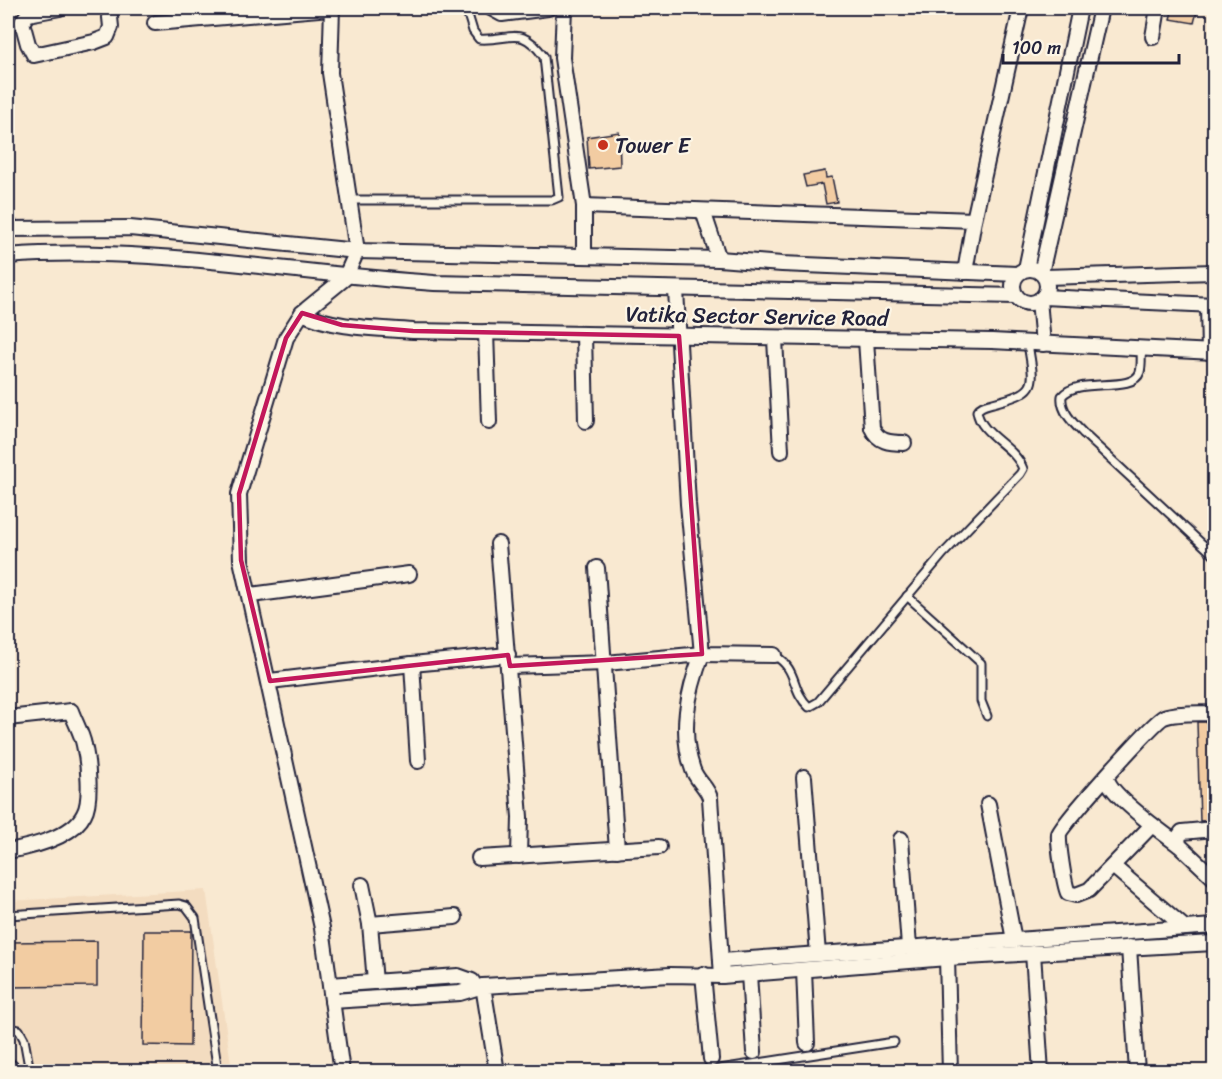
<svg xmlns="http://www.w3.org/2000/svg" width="1222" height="1079" viewBox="0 0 1222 1079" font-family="Sriracha,sans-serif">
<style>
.built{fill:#f3dcc0}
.building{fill:#f2cca2;stroke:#22223b;stroke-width:1.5}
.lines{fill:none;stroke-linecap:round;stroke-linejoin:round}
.service-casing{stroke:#22223b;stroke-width:11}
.minor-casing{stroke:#22223b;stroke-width:18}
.service{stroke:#fcf5e5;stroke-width:7}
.minor{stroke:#fcf5e5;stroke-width:14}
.marked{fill:none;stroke:#c2185b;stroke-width:4.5;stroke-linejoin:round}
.poi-dot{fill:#c8321e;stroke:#fcf5e5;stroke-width:2}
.labels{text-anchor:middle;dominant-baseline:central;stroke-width:4.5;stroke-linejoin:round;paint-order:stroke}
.poi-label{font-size:22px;fill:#22223b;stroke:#fcf5e5;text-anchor:start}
.street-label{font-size:22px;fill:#22223b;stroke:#fcf5e5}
</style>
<rect width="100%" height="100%" fill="#f9e9d1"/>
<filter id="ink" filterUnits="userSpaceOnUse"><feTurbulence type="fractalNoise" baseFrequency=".0167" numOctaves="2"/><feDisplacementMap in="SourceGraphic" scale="12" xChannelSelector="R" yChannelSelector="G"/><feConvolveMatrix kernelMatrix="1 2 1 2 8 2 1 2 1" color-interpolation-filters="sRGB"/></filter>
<g filter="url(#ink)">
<polygon class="built" points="206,890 232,1071 31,1071 24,1041 8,1045 8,901"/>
<g class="building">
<polygon points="1173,8 1198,8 1194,23 1170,19"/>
<polygon points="619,132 620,166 589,169 587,137"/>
<polygon points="825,171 826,178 832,177 837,202 826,204 822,184 806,187 803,175"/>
<polygon points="1197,722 1215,722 1215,820 1200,821"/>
<polygon points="144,931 191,931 190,1046 143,1045"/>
<polygon points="97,941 97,986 8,987 8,942"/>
</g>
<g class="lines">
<defs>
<g id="service">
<path d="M351,200H552L559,197L544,57C521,24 511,41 479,39L473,31L466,8"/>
<path d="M1141,348C1141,355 1142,365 1140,372C1133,394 1078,376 1062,396C1060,411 1074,424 1084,434L1214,555"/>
<polyline points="907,596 981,663 981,701 987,716"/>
<path d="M774,655C799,670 790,689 809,707L818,702L943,554L1020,474L1023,469C1015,446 980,435 977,411C981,405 987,405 993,403C1039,391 1035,387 1028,344"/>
<polyline points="8,915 179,904 186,906 195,918 218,1072"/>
<polyline points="8,1028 19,1030 24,1039 30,1072"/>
<polyline points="8,1061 21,1072"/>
<polyline points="700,1072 894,1042"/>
</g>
<g id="minor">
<polyline points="60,8 28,14 22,22 28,44 34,55 94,42 107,37 111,27 109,8"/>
<polyline points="332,8 330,73 357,251"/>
<polyline points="491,8 502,14 548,8"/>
<polyline points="564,8 562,58 584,206 584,255"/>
<polyline points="155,23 330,8"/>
<polyline points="1153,37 1158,8"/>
<polyline points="584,206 974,220"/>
<polyline points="703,211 719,259"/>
<polyline points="8,229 130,228 357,251 719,259 782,264 1017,274"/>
<path d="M8,256C150,245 292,274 434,283L1016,296"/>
<circle cx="1030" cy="286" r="17"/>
<polyline points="1026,269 1080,8"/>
<polyline points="965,272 974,220 1021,8"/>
<polyline points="1041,273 1101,8"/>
<polyline points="1045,277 1214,272"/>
<polyline points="676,290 688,504 702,654 774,655"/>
<polyline points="1043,297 1214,305"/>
<polyline points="1039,300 1043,344"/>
<polyline points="1208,305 1209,352"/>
<path d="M302,313C336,329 376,328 413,331L992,341L1214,352"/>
<polyline points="486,332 489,422"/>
<polyline points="584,334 586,421"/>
<polyline points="775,339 781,451"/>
<path d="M866,340L872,428C878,442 890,443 904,443"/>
<polyline points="498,544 520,817 519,856"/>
<polyline points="597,568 617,850"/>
<polyline points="251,595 409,574"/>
<polyline points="412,664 418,761"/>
<path d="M510,666L606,663L702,654C688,692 679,731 693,770C697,781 707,787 710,798L722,976"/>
<polyline points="270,681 412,664 508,655"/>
<path d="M8,718L71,711C75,722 82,734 84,745C88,761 92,800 84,814C73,837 31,847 8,851"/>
<polyline points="804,777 818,954"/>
<path d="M1107,779C1111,795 1164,834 1179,845"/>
<polyline points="988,804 1014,940"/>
<path d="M1152,825L1089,890L1076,895L1068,893C1064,884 1058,843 1059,834C1061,825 1154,721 1164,717C1178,712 1199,714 1214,713"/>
<polyline points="1214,829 1182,832 1178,838 1179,845 1214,878"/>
<polyline points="901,839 909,947"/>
<polyline points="479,858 659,847"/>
<polyline points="1114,867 1185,928"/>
<polyline points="362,885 370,924 375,982"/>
<polyline points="370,924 455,917"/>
<polyline points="1129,947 1137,1072"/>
<polyline points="1033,953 1041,1072"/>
<polyline points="947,958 950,1072"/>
<polyline points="721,961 1214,926"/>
<polyline points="804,970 807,1043"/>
<polyline points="703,974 711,1059"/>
<polyline points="749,974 754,1052"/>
<polyline points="330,985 458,976 472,981 475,987"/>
<polyline points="332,1001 460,993 483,986"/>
<polyline points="342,1072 322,928 241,560 239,494 286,338 302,313 345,278 357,251"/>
<polyline points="497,1072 483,986 670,975 722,976 947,958 1214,943"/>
</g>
</defs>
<use href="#service" class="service-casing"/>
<use href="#minor" class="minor-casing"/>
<use href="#service" class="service"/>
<use href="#minor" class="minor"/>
</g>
</g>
<path class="marked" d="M302,313L342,325L413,331L679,336L702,654L510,666L508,655L270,681L241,560L239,494L286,338Z"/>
<circle class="poi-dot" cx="603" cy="145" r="6"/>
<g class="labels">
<g class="poi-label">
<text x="615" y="145">Tower E</text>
</g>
<g class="street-label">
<text transform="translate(757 316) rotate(1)">Vatika Sector Service Road</text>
</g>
</g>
<rect width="1222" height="1079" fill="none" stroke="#fcf5e5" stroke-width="30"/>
<rect x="15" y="15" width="1192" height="1049" fill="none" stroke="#22223b" stroke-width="2" filter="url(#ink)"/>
<path d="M1003 54v9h176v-9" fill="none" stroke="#22223b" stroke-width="3"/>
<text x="1012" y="54" font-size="18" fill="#22223b" stroke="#fcf5e5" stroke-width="4.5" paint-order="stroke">100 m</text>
</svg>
